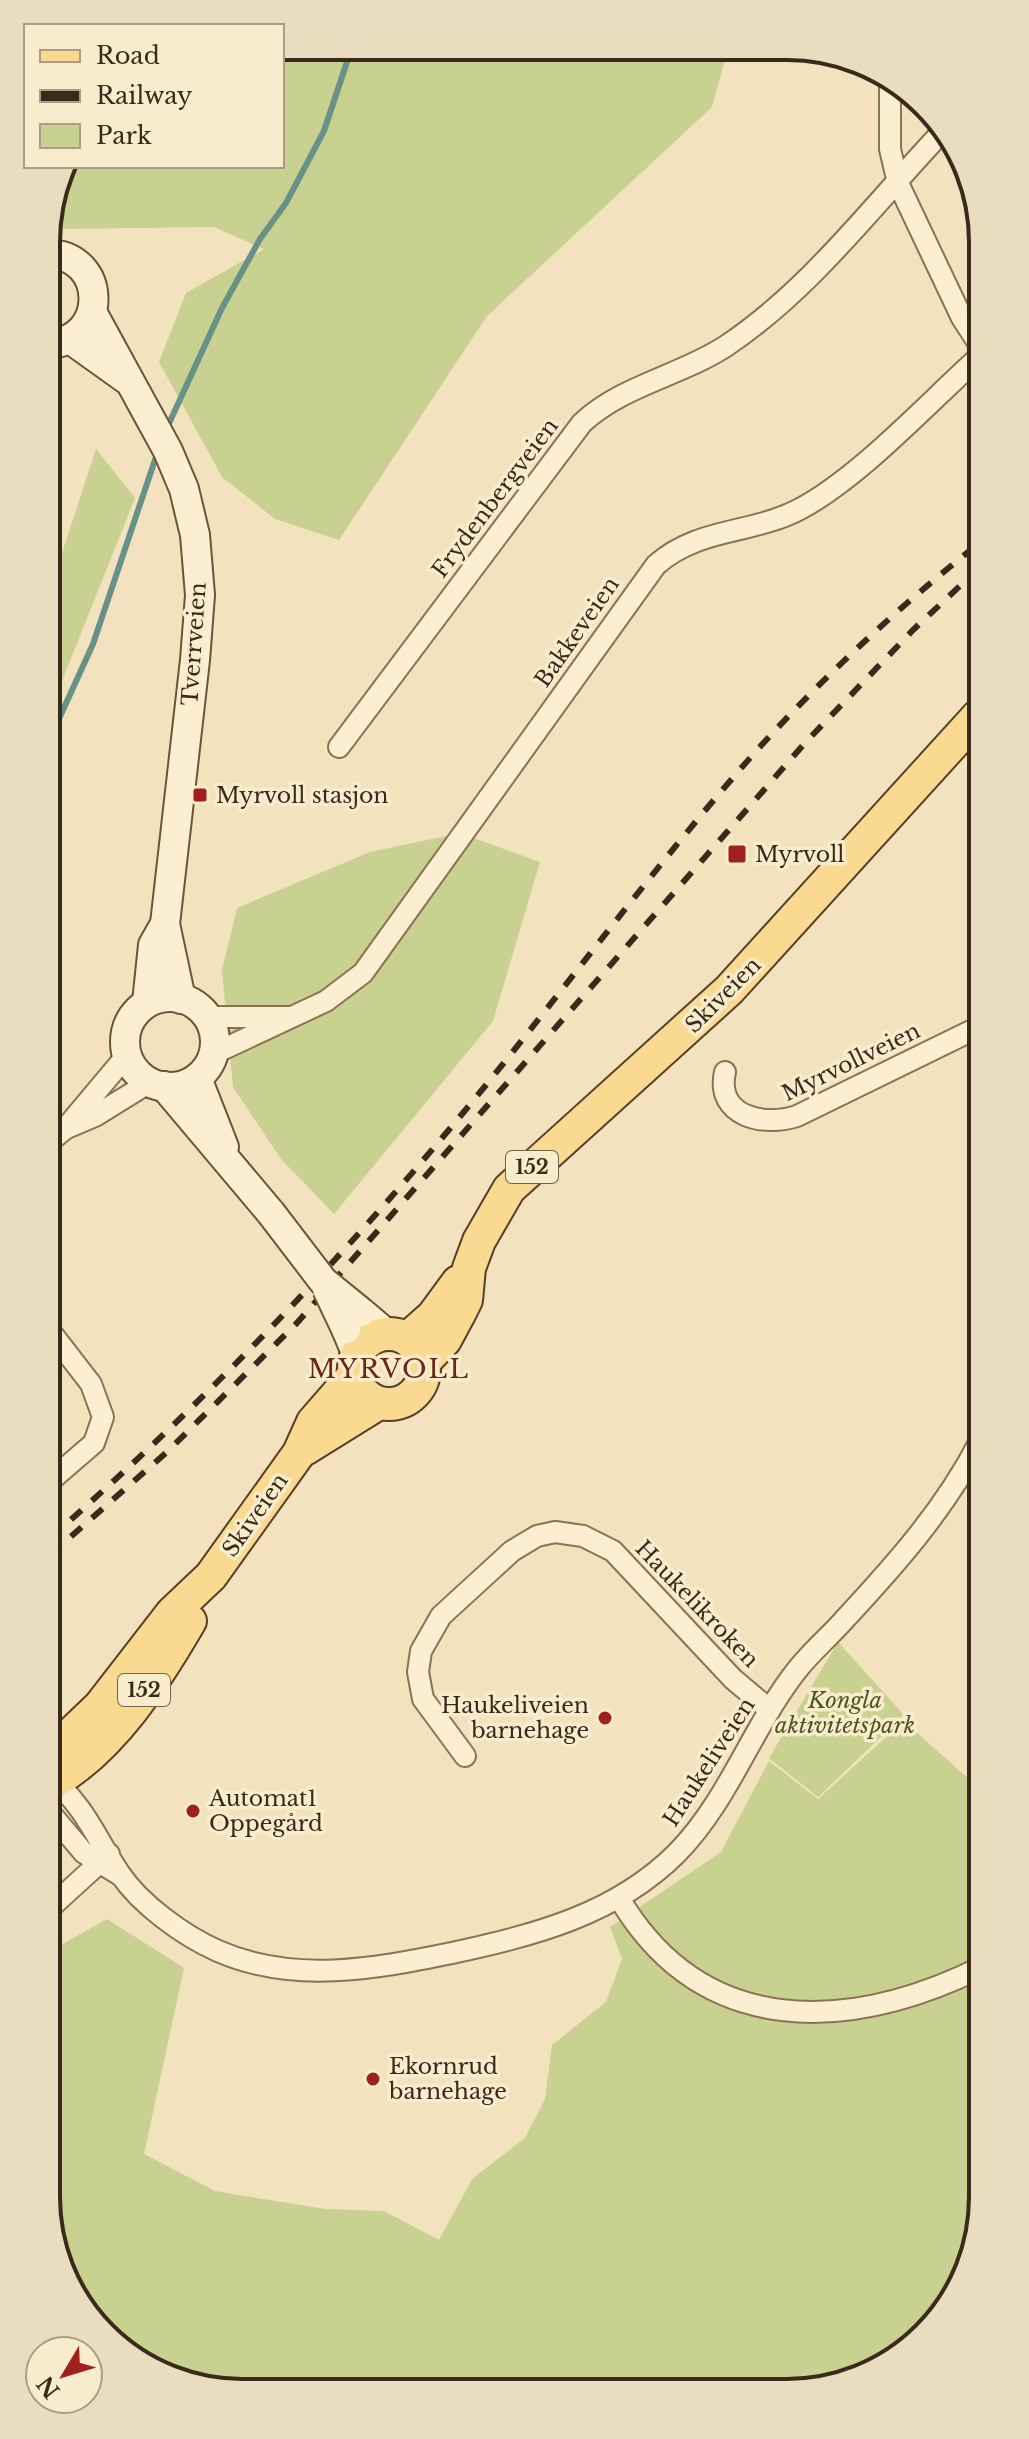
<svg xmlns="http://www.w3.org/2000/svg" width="1029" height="2439" viewBox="0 0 1029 2439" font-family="'Libre Baskerville',serif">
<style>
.green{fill:#c9d190}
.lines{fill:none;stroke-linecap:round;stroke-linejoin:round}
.stream{stroke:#689187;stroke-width:6}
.street-casing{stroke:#8c7254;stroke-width:24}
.secondary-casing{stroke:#6d5338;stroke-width:32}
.primary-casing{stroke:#583f29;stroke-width:36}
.street{stroke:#fcefd1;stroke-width:20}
.secondary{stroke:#fcefd1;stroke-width:28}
.primary{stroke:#fad990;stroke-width:32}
.rail{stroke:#392a1b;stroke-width:6;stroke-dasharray:14 14;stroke-linecap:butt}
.secondary-bridge-casing{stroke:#6d5338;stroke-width:32;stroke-linecap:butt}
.secondary-bridge{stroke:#fcefd1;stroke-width:28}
.poi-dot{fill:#a01f1f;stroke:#f9eccd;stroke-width:3}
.labels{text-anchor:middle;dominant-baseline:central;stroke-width:7;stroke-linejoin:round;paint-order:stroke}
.shield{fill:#f9eccd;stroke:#736450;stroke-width:2}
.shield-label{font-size:20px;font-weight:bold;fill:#392a1b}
.street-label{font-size:22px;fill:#392a1b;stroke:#f9eccd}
.poi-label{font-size:22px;fill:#392a1b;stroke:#f9eccd;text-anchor:start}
.park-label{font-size:22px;font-style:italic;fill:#49581f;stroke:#f9eccd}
.quarter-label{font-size:26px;letter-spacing:2px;fill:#6a2816;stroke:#f9eccd}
.rim{fill:none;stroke:#392a1b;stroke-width:4}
</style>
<rect width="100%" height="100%" fill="#f2e2bd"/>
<g class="green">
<polygon points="282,46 728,49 712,107 487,316 339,540 275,519 222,477 159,362 186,293 264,249 214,227 62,229 50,216 63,166 282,166"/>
<polygon points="96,449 135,498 48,716 48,596"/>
<polygon points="460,833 540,862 493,1021 334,1214 281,1159 233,1087 222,970 237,908 370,852"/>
<polygon points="838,1642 904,1715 818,1797 769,1758"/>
<polygon points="904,1721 981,1790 983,2210 942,2317 896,2360 837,2386 204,2389 112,2344 53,2247 52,1950 107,1919 184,1968 144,2154 215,2191 325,2209 384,2211 439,2240 473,2178 525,2138 545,2099 552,2045 606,2002 622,1959 610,1927 721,1852 769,1761 818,1799"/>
</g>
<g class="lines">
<g class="stream">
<polyline points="166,430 222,308 260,239 286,203 324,131 352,47"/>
<polyline points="48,743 93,644 158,451"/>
</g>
<defs>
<g id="street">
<polyline points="890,84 890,149 898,183 962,318 977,341"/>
<path d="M339,747L582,423C623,385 680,376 726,346C810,290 873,205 942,132"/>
<polyline points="206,1017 289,1017"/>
<path d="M213,1054L326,1001L363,973L656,565C697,528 751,534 798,510C857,480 927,404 977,359"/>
<path d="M725,1072C715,1117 765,1127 797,1116L979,1027"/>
<polyline points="69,1127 95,1116 150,1082"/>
<polyline points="49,1142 65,1129 127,1055"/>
<polyline points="50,1331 91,1384 103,1417 94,1443 50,1481"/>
<polyline points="465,1756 423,1699 418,1672 421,1651 441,1616 512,1551 537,1536 555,1532 583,1536 613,1551 733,1679 770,1710"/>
<path d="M51,1778C85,1806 97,1840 120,1874C141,1905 184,1936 218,1951C293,1984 374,1969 452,1953C534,1935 615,1915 677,1853C729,1800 752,1727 797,1670C811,1652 829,1637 844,1620C896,1564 945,1509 980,1441"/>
<polyline points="51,1814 84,1853 120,1875"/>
<path d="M619,1898C703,2040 850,2032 982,1967"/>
<polyline points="52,1906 109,1854"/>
</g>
<g id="secondary">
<path d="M47,254C108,254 110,342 47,344"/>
<polyline points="92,312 168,451 184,489 195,535 200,595 195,660 165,924 153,945 147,1003"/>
<polyline points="70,339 126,379"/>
<polyline points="165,924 181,999"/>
<circle cx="170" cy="1042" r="45"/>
<polyline points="197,1078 224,1147"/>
<polyline points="164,1086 271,1213"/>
<polyline points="361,1312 387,1334"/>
<polyline points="346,1329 357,1355"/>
</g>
<g id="primary">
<circle cx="389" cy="1369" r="35"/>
<polyline points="407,1339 433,1316 458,1282"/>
<polyline points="423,1363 445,1340 459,1314 466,1300 469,1268 479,1241 509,1189 729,990 978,716"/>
<polyline points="305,1449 379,1403"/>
<polyline points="51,1753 100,1706 172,1613 211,1576 299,1453 313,1422 354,1375"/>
<path d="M51,1784C113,1748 155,1681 190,1621"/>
</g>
</defs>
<use href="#street" class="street-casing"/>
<use href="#secondary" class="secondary-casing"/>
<use href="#primary" class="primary-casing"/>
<use href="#street" class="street"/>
<use href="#secondary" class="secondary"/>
<use href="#primary" class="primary"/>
<g class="rail">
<path d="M50,1538C209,1399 353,1248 486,1085C577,973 662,857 758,749C825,675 899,607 978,544"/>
<polyline points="50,1555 168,1451 296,1324 805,743 913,630 978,569"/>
</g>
<defs>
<g id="secondary-bridge">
<polyline points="271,1213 323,1281 361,1312"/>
<polyline points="327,1289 346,1329"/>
</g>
</defs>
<use href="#secondary-bridge" class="secondary-bridge-casing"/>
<use href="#secondary-bridge" class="secondary-bridge"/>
</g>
<g class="poi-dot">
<rect x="192" y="787" width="16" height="16" rx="4"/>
<rect x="727" y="844" width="20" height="20" rx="4"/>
<circle cx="605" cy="1718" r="8"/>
<circle cx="193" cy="1811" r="8"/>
<circle cx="373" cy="2079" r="8"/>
</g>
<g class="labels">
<g class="shield">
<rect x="506" y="1151" width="52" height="32" rx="6"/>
<rect x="118" y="1674" width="52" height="32" rx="6"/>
</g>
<g class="shield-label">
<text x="532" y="1167">152</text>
<text x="144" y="1690">152</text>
</g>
<g class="street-label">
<text transform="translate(495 498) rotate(-53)">Frydenbergveien</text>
<text transform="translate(577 632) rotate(-55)">Bakkeveien</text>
<text transform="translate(194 644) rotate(-86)">Tverrveien</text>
<text transform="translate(723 995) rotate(-45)">Skiveien</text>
<text transform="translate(851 1062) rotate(-26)">Myrvollveien</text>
<text transform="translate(255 1515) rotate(-55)">Skiveien</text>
<text transform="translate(697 1604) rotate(46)">Haukelikroken</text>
<text transform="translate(709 1762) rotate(-57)">Haukeliveien</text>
</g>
<g class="poi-label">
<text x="216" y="795">Myrvoll stasjon</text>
<text x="755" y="854">Myrvoll</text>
<text x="589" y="1705" text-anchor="end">Haukeliveien<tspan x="589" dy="25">barnehage</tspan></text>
<text x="209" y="1798">Automat1<tspan x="209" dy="25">Oppegård</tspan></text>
<text x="389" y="2066">Ekornrud<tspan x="389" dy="25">barnehage</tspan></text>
</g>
<g class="park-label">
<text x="845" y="1700">Kongla<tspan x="845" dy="25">aktivitetspark</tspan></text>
</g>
<g class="quarter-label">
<text x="389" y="1369">MYRVOLL</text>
</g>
</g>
<path d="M0 0H1029V2439H0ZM242 60H787A182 182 0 0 1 969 242V2197A182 182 0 0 1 787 2379H242A182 182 0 0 1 60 2197V242A182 182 0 0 1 242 60Z" fill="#eadcbf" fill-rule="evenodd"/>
<path class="rim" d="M242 60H787A182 182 0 0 1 969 242V2197A182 182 0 0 1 787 2379H242A182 182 0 0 1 60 2197V242A182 182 0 0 1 242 60Z"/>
<rect x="24" y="24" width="260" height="144" fill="#f9eccd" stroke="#ac9e86" stroke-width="2"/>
<rect x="40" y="50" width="40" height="12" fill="#fad990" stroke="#ac9e86" stroke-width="2"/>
<text x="96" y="64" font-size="24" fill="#392a1b">Road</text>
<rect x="40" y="90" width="40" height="12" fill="#392a1b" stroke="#ac9e86" stroke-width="2"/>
<text x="96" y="104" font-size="24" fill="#392a1b">Railway</text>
<rect x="40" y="124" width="40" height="24" fill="#c9d190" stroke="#ac9e86" stroke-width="2"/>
<text x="96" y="144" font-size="24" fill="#392a1b">Park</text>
<g transform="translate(64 2375) rotate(232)"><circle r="38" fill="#f9eccd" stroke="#ac9e86" stroke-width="2"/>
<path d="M0-6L14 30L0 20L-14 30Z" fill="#a01f1f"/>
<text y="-12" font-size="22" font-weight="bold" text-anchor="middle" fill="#392a1b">N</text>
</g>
</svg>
